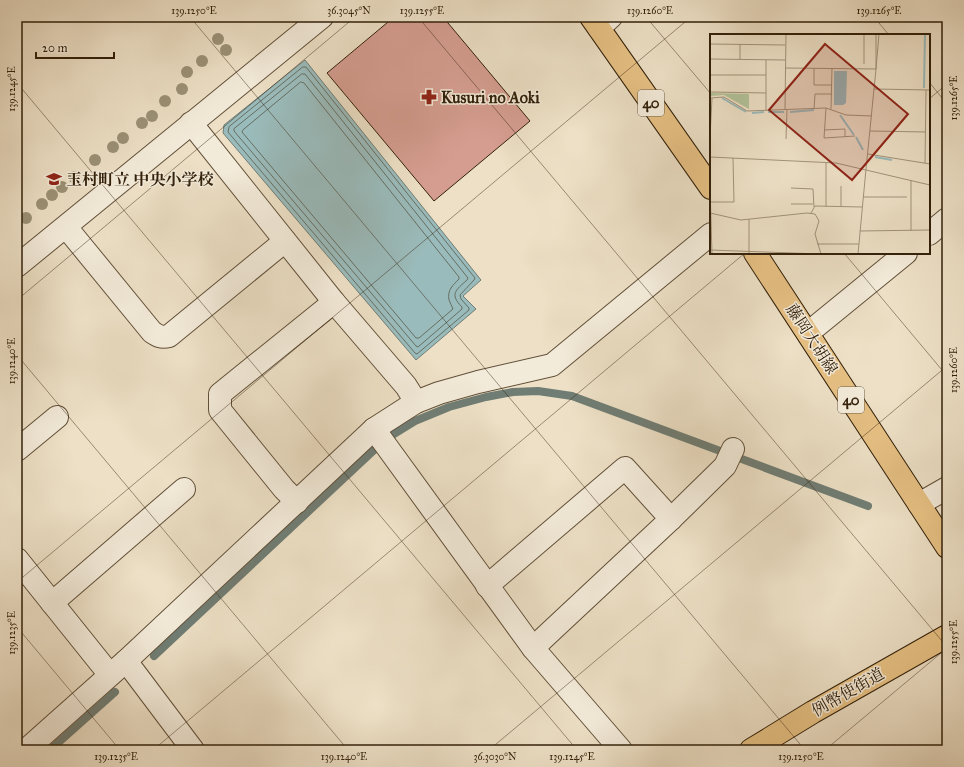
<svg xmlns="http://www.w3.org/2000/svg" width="964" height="767" viewBox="0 0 964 767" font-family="'IM FELL Great Primer','Noto Serif JP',serif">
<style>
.water{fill:#9abbbb;stroke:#707d74}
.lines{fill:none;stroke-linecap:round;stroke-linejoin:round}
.shore{stroke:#666e62;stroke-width:1}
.stream{stroke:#707d74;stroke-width:8}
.building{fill:#d59d90;stroke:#32200a}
.minor-casing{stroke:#615039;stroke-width:24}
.major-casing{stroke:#32200a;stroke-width:24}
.minor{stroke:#f3ebda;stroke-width:22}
.major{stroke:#e6c083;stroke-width:22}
.tree{fill:#9b9176}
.ticks{fill:none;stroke:#32200a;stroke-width:1;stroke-opacity:0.45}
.labels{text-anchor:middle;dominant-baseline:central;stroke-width:3;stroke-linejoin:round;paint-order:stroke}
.shield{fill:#f3ebda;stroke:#6c5d48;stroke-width:1}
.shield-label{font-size:15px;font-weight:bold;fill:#32200a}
.poi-label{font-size:16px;font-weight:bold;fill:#32200a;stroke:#f3ebda;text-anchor:start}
.street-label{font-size:16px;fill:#32200a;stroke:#f3ebda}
.inset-river{fill:none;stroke:#9abbbb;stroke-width:2}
.inset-road{fill:none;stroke:#a2937b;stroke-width:1}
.view{fill:#8f2418;fill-opacity:0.15;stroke:#8f2418;stroke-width:2}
.inset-edge{fill:none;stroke:#32200a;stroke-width:2}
.neatline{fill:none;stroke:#32200a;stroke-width:1.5}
.ticks-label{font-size:10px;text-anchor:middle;fill:#32200a}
</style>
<rect width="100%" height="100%" fill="#ede0c6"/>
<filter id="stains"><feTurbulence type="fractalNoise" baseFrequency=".005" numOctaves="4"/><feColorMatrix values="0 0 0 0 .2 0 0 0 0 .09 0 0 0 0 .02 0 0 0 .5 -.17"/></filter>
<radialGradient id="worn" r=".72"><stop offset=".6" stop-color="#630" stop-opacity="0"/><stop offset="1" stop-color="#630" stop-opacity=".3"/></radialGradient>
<polygon class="water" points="305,60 481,280 463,296 476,309 416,360 223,133 224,125"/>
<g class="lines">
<g class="shore">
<polygon points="303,67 306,67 475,278 474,280 460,295 461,299 469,308 469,310 417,354 415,353 228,132 229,127"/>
<path d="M302,74H305L468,278L467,280C456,290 449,294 462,307V309L418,347L416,346L234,131V129Z"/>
<path d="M301,82L304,83L459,277V279C453,285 447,290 449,300C450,303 452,306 453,309L419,338H416L242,132L243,130Z"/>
</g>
<g class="stream">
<polyline points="389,437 415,421 449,407 486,397 513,392 538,391 572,396 868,506"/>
<polyline points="154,656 374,450"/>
<polyline points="50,750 115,692"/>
</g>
</g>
<polygon class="building" points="394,17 443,17 530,121 434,201 327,73"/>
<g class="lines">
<defs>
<g id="minor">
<polyline points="599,28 611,17"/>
<polyline points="191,123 334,302 406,386 416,402"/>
<path d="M66,227L152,332C158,336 161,338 169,336L285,241"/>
<polyline points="929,234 947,219"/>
<polyline points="17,266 322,17"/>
<polyline points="808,333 906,253"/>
<polyline points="374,429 533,648 621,750"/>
<polyline points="17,450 57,417"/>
<polyline points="297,502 284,489 220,410 220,394 334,302"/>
<polyline points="919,504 947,488"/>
<polyline points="17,559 110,675"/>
<polyline points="487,586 625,468 671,519"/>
<polyline points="52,603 184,489"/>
<polyline points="533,648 671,519 725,466 733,449"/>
<polyline points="126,661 193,750"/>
<polyline points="26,750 126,661 374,429 416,402 439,393 478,382 552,365 711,234"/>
</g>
<g id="major">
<polyline points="591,17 711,188"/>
<polyline points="755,253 947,547"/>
<polyline points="751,750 813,712 947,636"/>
</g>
</defs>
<use href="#minor" class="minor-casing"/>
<use href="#major" class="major-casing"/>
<use href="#minor" class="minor"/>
<use href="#major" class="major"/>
</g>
<g class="tree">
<circle cx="218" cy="39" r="6"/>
<circle cx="226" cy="50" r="6"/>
<circle cx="202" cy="61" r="6"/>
<circle cx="187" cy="72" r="6"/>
<circle cx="182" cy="89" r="6"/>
<circle cx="165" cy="101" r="6"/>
<circle cx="152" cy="116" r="6"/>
<circle cx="142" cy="123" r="6"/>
<circle cx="123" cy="138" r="6"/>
<circle cx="113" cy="147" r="6"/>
<circle cx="95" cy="160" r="6"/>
<circle cx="74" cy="177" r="6"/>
<circle cx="62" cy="187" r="6"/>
<circle cx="52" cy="195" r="6"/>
<circle cx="42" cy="204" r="6"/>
<circle cx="26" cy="218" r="6"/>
</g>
<path class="ticks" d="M190,17L805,750M418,17L947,647M646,17L711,94M874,17L889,35M17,18L19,17M929,82L947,104M17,83L577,750M929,99L947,84M844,253L947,376M17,300L355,17M17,355L348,750M17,582L691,17M17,627L120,750M153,750L745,253M489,750L947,366M825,750L947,648"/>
<defs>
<symbol id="pharmacy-bare" viewBox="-9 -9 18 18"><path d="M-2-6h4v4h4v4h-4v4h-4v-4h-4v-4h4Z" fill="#8f2418" stroke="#f3ebda" stroke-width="2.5" paint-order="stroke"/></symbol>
<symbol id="school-bare" viewBox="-9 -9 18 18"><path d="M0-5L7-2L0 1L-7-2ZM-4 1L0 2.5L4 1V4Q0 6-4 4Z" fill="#8f2418" stroke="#f3ebda" stroke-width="2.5" paint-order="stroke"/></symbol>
</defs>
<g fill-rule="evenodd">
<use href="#pharmacy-bare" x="418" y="86" width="22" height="22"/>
<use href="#school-bare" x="43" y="168" width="22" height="22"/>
</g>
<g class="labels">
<g class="shield">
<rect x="638" y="90" width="26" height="26" rx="3"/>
<rect x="838" y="387" width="26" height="26" rx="3"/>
</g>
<g class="shield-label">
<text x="651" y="103">40</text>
<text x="851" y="400">40</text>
</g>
<g class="poi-label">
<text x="441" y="97">Kusuri no Aoki</text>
<text x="66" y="179">玉村町立 中央小学校</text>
</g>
<g class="street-label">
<text transform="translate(812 339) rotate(57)">藤岡大胡線</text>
<text transform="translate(848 692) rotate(-30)">例幣使街道</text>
</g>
</g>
<g transform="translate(710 34)">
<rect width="220" height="220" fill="#ede0c6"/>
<path d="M0,59L39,60V75L14,61L0,62Z" fill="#b2c39a"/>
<path d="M124,37H137L136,69L133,71H124Z" fill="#9abbbb"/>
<path class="inset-river" d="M214,54L215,0M12,64L36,78M58,78H74M80,78L104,76M42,79L54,78M130,81L144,101M146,103L153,116M165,123L182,126"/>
<path class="inset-road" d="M166,0V35L169,0M0,10L75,11M0,25L75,26M30,26V10M154,30V0M75,34L166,35M104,34V51H122M0,41H56M164,55L220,56M0,58L56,59M0,64L14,63L37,77L116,74L136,81L162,82M116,74L114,104L145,102M104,75L105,60H122M121,75L122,34M75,76L76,0M56,77V26M114,96L135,95V103M160,97L216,98M0,104L2,64M76,105L77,76M158,120L220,130M0,123L126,129L220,151M116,128V173M215,129L216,56M156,135L166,35M131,152V172M0,154L2,220M81,154L103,155L104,173M153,163H197M0,168H24L23,124M81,170H103M0,179L31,186L97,179L105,180L109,187L105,200L111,220M101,179L105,172L152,173M150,197L220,196M201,197V146M107,210H149M0,216L110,220M39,220V185M148,220L156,135"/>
<path class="view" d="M115,10L198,80L142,146L59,76Z"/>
<rect width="220" height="220" class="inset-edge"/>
</g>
<rect width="964" height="767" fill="none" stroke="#ede0c6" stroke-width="44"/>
<path d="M36 52v6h78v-6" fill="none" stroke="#32200a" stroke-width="2"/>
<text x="42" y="52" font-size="12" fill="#32200a" stroke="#f3ebda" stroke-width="3" paint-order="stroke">20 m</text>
<rect x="22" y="22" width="920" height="723" class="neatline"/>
<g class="ticks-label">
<text x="194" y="14">139.1250°E</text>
<text x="349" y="14">36.3045°N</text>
<text x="422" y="14">139.1255°E</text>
<text x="650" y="14">139.1260°E</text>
<text x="879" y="14">139.1265°E</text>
<text transform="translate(11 89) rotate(-90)" y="4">139.1245°E</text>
<text transform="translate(953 98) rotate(-90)" y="4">139.1265°E</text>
<text transform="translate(11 361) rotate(-90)" y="4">139.1240°E</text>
<text transform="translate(953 370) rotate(-90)" y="4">139.1260°E</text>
<text transform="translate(11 633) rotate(-90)" y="4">139.1235°E</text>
<text transform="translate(953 642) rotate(-90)" y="4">139.1255°E</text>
<text x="116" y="760">139.1235°E</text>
<text x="344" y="760">139.1240°E</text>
<text x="495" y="760">36.3030°N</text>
<text x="572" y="760">139.1245°E</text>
<text x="801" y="760">139.1250°E</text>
</g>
<rect width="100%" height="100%" filter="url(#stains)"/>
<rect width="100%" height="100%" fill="url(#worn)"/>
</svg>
